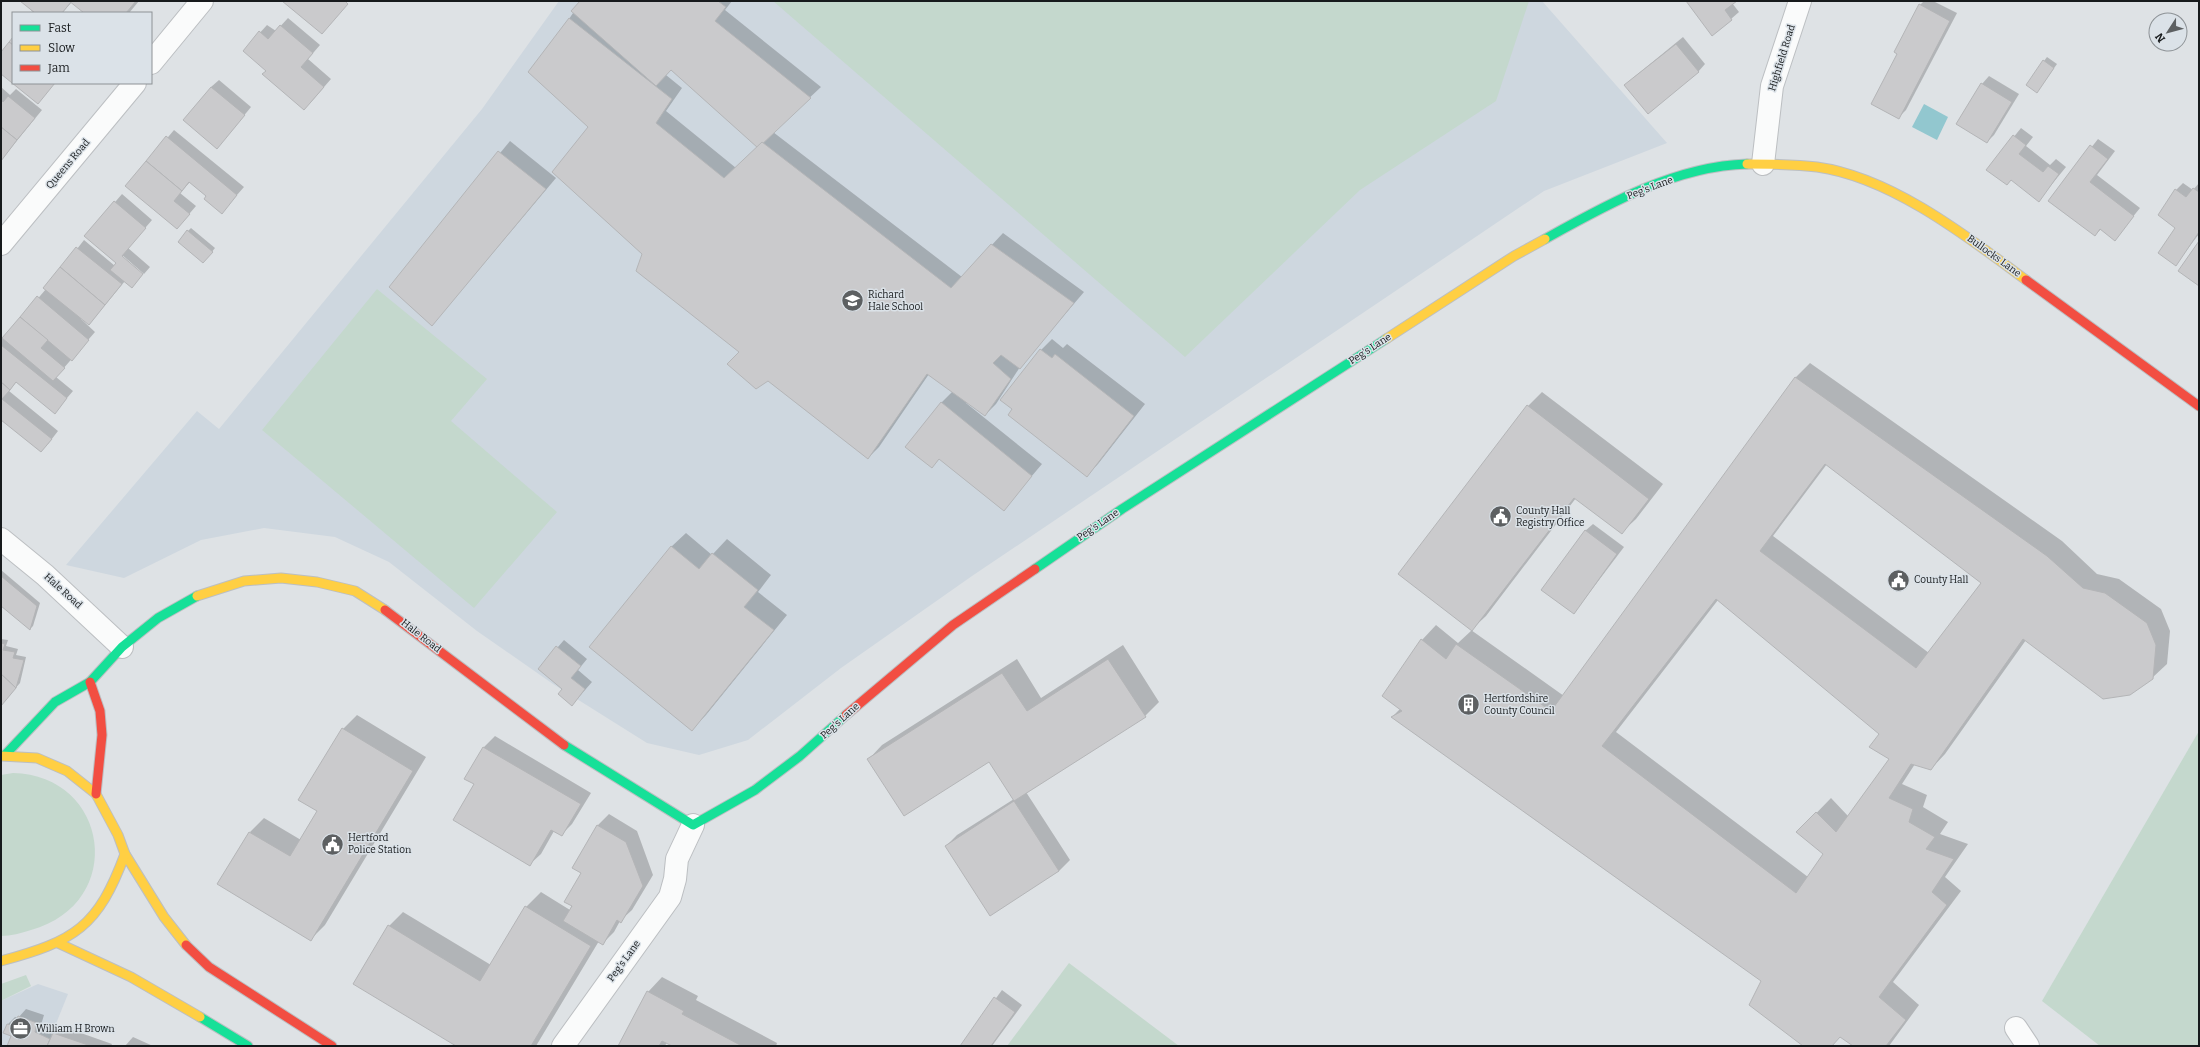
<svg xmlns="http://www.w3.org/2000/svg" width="2200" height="1047" viewBox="0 0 2200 1047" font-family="Bitter,serif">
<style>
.built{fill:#ced7df}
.green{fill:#c4d8cd}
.water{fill:#92c7cf}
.shadow{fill:#0003;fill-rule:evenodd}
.building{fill:#cacacc;stroke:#b4b5b7;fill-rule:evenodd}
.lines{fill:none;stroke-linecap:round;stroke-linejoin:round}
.street-casing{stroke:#bcbfc2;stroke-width:24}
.fast-casing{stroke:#bcbfc2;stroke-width:11}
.slow-casing{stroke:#bcbfc2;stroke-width:11}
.jam-casing{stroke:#bcbfc2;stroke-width:11}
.street{stroke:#fafbfb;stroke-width:22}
.fast{stroke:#16e098;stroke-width:9}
.slow{stroke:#ffcf43;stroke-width:9}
.jam{stroke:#f24e42;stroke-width:9}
.labels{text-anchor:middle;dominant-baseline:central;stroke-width:3;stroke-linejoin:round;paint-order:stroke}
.street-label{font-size:10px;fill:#171a1c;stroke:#dbe2e8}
.poi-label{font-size:10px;fill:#171a1c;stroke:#dbe2e8;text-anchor:start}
</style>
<rect width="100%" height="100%" fill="#dee2e5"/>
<g class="built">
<polygon points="559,1 1542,1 1667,143 1544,191 972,576 841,668 748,740 699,755 647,743 553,684 477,631 389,562 335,537 264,528 201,540 124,578 66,565 197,411 219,429 482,109"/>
<polygon points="38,984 68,994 47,1046 1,1046 1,1001"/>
</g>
<g class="green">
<polygon points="773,1 1529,1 1496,101 1360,190 1185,357"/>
<polygon points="377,289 487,379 451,421 557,512 474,608 262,430"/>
<polygon points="2199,731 2199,1046 2100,1046 2042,1001"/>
<path d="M13,773C109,775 128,903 31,930C21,933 11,936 1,936V775Z"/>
<polygon points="1069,963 1179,1046 1007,1046"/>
<polygon points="26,975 31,986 1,1001 1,984"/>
</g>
<polygon class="water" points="1924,104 1948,117 1937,140 1912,127"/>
<g class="shadow">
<polygon points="22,1 139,1 129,13 85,13 72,2 62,13 34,13"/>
<path d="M581,1H732L725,10L821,87L773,132L962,277L1003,233L1084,292L1020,367L996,404L985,415L967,402L966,403L1042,464L1004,509L940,458L932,467L941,403L953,391L929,374L879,447L868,458L740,352L643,254L590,127L569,19ZM671,69L758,147L736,168L666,111L682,88L666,75Z"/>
<polygon points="1687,1 1736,1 1732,3 1739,12 1731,19"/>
<polygon points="1924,1 1933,1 1957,13 1906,110 1899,117 1899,53 1920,5"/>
<polygon points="288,18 320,45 308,59 331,79 311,102 267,70 244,50 267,25 276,31"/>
<polygon points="1683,37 1705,64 1698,72 1633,78"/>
<polygon points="2047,57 2057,64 2037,92 2044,61"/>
<polygon points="1989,76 2019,94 1994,135 1987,142 1982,84"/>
<polygon points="219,80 251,107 224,140 211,87"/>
<polygon points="1,87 10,95 16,89 42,110 1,160"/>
<polygon points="2021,128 2033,137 2026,146 2050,165 2056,159 2066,167 2039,200 2012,179 2007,184 1988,169"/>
<polygon points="174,130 244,187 222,212 208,196 190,182 180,193 196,206 184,220 127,186"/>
<polygon points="2098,139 2115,151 2097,175 2140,208 2115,239 2101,229 2095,235 2049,201"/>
<polygon points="510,141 556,178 432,325 390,287"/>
<polygon points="2183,183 2193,190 2199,183 2199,234 2176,264 2176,190"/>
<polygon points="122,194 152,220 128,248 150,267 144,274 121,254 121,257 142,275 131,287 125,281 89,324 82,318 81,319 95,332 56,377 73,391 55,412 17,381 9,391 58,431 48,444 1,419 1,338 6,336 46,289 84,240 115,266 117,263 86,236"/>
<polygon points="191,228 215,248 207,258 188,231"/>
<polygon points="1052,339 1063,348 1067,344 1145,404 1098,464 1087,475 1041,350"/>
<path d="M1810,363L2062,541L2097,574L2119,579L2161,609L2170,631L2167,664L2152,678L2026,640L1945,754L1931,769L1915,764L1902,784L1927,795L1923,807L1948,822L1940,834L1968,844L1945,877L1961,891L1893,982L1919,1005L1889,1046H1854L1840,1036L1829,1046H1805L1763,981L1392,717L1400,709L1422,640L1436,625L1458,643L1472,630L1528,406L1542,392L1663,484L1636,519L1621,533L1576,498L1486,616L1471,630L1564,696L1796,377ZM1827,464L1982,582L1929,653L1773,536ZM1718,600L1881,734L1890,759L1848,816L1831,798L1798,832L1825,853L1808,877L1616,732Z"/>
<polygon points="1593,524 1624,547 1574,613 1585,531"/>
<polygon points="686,533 712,555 727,539 771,575 758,592 787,615 706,715 692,729 671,547"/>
<polygon points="1,570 40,603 33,626 30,629 1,604"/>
<polygon points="1,639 8,640 6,646 18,649 16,655 26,657 20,683 1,704"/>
<polygon points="564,640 587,659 578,670 592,682 572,705 564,689 539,669"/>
<polygon points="1123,645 1159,702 1145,716 1026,792 1070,860 1059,871 990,914 946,846 957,835 1014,799 989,761 868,760 882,745 1017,659 1041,698"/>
<polygon points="357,715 426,757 325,925 311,939 250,832 264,818 301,840 319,811 343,729"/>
<polygon points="495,736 591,793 572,824 561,835 554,831 541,854 530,864 475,784 466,779 484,747"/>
<polygon points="609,814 637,831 653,875 632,910 620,921 614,932 603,943 599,941 536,1046 458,1046 389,926 403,912 491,965 526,907 541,892 570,910 582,873 573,867 598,825"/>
<polygon points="662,977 698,996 696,1000 777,1043 776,1046 674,1046 667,1042 665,1046 619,1046 648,992"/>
<polygon points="1002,990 1022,1005 992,1046 961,1046"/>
<polygon points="26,1009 44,1015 41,1025 56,1031 61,1026 112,1044 111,1046 8,1046 12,1035 8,1024 15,1017 18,1018"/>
<polygon points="133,1037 153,1046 125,1046"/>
</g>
<g class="building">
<polygon points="20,1 69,1 71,2 62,13 35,13"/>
<polygon points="69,1 136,1 126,13 84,13"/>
<polygon points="282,1 345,1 348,4 322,34"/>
<polygon points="580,1 718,1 726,7 715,21 811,98 758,148 671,70 656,86 571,11"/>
<polygon points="1686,1 1737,1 1725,10 1732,20 1712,36"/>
<polygon points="1919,4 1950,21 1899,119 1871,104 1897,54 1894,52"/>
<polygon points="569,18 672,99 656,123 724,178 762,142 951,288 991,244 1074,303 1020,369 1001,355 993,363 1011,379 985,416 927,374 868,459 768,381 756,389 727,364 739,352 636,271 642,254 552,172 588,127 528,72"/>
<polygon points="280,25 313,53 301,67 324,87 304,110 262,74 266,71 243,51 259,31 268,39"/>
<polygon points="13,37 13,45 9,42"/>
<polygon points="9,42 13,45 13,83 55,83 38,104 1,74 1,52"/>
<polygon points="1676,44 1699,72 1648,114 1624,85"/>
<polygon points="2043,60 2054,68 2037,93 2026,85"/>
<polygon points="1981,83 2012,102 1987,143 1956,124"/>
<polygon points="211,87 245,115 217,149 183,120"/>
<polygon points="8,96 35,118 17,140 1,127 1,100 3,102"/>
<polygon points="1,127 17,140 1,161"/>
<polygon points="2013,135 2026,145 2019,154 2043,172 2048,166 2059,174 2039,202 2011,180 2007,185 1986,170"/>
<polygon points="166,136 237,195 222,214 204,199 206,196 189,182 182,191 146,161"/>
<polygon points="2090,145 2108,159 2090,182 2134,216 2115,241 2100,229 2095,236 2048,201"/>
<polygon points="498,151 546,189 432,326 389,287"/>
<polygon points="146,161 182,191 174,201 190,214 177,229 125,186"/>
<polygon points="2193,188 2199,192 2199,232 2176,266 2158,253 2175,228 2158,215 2175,189 2186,197"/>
<polygon points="114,201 146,228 122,256 143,274 132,288 110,270 116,263 84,236"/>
<polygon points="187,230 213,252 203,263 178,242"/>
<polygon points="2199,241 2199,286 2178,271"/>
<polygon points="76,247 122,284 105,305 60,267"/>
<polygon points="60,267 105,305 89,325 43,288"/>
<polygon points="37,296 89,340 72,361 20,317"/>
<polygon points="20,317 48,340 41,348 65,368 53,381 2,338"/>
<polygon points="1,345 67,398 55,414 16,382 10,390 1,382"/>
<polygon points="1040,349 1052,358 1055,354 1134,416 1087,477 1008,415 1012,409 1000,400"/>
<path d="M1795,377L2047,556L2083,588L2105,593L2147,623L2156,645L2153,679L2130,695L2103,699L2023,639L1931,770L1911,764L1889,798L1913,809L1909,822L1935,837L1926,849L1954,859L1932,892L1947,905L1879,997L1906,1020L1886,1046H1853L1840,1037L1832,1046H1803L1749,1005L1761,981L1391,717L1402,711L1382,696L1421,639L1446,659L1456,644L1551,711ZM1825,464L1981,583L1916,668L1760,551ZM1716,599L1879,734L1869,747L1889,759L1836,832L1816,812L1796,832L1823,854L1796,893L1602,746Z"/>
<polygon points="1,382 10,390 2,399 52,439 41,452 1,420"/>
<polygon points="941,402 1032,476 1004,511 939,459 932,468 905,447"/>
<polygon points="1527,405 1649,499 1622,534 1574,498 1472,631 1398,574"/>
<polygon points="1585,530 1617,554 1574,614 1541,590"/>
<polygon points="671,546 699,569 712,553 758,590 744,607 774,630 692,731 589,647"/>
<polygon points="1,576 37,606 30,630 1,606"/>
<polygon points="1,643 5,644 3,650 15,652 13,658 24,660 16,688 1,674"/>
<polygon points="556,646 581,666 571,678 585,689 572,706 558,694 562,689 538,669"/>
<polygon points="1108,659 1146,717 1014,801 989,762 904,816 867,759 1002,673 1027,711"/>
<polygon points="1,674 16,688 1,706"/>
<polygon points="342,728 413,771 311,941 217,884 249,832 290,856 317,811 298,800"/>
<polygon points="483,747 581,804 562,836 551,830 530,866 453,820 474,784 464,779"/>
<polygon points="1014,801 1059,871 990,916 945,846"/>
<polygon points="597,825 626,842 643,886 621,923 617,920 603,945 563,921 572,906 564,902 581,873 572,868"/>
<polygon points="525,906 591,946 531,1046 456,1046 353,984 388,925 480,981"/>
<polygon points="647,991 684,1011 682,1014 742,1046 672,1046 662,1041 659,1046 618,1046"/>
<polygon points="994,997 1015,1012 991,1046 960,1046"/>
<polygon points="18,1016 37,1023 35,1032 50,1039 47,1046 7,1046 11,1036 3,1033 7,1024 14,1026"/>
<polygon points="53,1033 91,1046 47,1046"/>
</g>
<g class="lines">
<defs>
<g id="street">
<polyline points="151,63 202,1"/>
<polyline points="1763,164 1772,86 1800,1"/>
<polyline points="1,244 135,83"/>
<polyline points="1,539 45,575 122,647"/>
<polyline points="2016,1028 2028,1046"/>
<polyline points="563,1046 670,897 675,879 677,859 693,825"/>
</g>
<g id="fast">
<path d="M1545,239C1606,205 1675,166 1747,164"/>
<polyline points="1035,569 1122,509 1386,339"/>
<polyline points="564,745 693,825 755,790 800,756 846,715"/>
<polyline points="5,755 55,702 90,682 122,647 158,618 197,596"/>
<polyline points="200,1017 248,1046"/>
</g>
<g id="slow">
<path d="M1747,164C1769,164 1794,164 1817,167C1891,177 1968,237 2026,280"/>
<polyline points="1386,339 1514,256 1545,239"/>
<polyline points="197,596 244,581 281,578 317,582 355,591 385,610"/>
<polyline points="1,756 37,758 67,771 96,794 118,835 125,854 164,917 186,945"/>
<polyline points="58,943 131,977 200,1017"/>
<path d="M1,961C75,941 98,927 125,854"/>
</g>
<g id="jam">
<polyline points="2026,280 2199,406"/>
<polyline points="385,610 564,745"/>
<polyline points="90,682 100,711 102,735 96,794"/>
<polyline points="846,715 953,625 1035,569"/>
<polyline points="186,945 209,967 332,1046"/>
</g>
</defs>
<use href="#street" class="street-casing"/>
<use href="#fast" class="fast-casing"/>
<use href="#slow" class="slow-casing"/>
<use href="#jam" class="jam-casing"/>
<use href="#street" class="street"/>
<use href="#fast" class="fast"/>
<use href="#slow" class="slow"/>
<use href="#jam" class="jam"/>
</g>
<defs>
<symbol id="school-disc" viewBox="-11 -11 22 22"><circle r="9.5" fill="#5d6062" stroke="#dbe2e8"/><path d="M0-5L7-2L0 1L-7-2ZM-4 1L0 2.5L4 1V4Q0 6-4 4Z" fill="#fff"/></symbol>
<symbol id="civic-disc" viewBox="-11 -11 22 22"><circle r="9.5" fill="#5d6062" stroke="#dbe2e8"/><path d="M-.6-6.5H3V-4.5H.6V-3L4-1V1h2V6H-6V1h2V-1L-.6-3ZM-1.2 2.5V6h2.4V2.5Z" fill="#fff"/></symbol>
<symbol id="building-disc" viewBox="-11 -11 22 22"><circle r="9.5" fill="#5d6062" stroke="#dbe2e8"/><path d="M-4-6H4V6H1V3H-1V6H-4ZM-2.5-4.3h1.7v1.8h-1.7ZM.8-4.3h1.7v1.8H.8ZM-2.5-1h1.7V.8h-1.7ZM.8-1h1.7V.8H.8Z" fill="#fff"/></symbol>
<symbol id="office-disc" viewBox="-11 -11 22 22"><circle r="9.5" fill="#5d6062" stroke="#dbe2e8"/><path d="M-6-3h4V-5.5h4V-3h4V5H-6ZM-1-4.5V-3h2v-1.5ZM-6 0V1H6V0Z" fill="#fff"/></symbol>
</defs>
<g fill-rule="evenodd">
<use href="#school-disc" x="840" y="288" width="25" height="25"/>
<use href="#civic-disc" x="1488" y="504" width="25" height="25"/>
<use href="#civic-disc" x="1886" y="568" width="25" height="25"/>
<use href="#building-disc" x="1456" y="692" width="25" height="25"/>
<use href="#civic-disc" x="320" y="832" width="25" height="25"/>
<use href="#office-disc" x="8" y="1016" width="25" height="25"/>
</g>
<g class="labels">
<g class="street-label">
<text transform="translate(1782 58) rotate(-73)">Highfield Road</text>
<text transform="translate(68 164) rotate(-50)">Queens Road</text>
<text transform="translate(1650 188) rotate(-21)">Peg's Lane</text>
<text transform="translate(1994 256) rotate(36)">Bullocks Lane</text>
<text transform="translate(1370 349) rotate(-33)">Peg's Lane</text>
<text transform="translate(1098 525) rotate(-34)">Peg's Lane</text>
<text transform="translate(63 591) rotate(42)">Hale Road</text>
<text transform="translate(421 636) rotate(38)">Hale Road</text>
<text transform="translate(840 721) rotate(-42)">Peg's Lane</text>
<text transform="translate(624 961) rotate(-54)">Peg's Lane</text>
</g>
<g class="poi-label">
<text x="868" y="295">Richard<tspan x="868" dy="12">Hale School</tspan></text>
<text x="1516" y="511">County Hall<tspan x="1516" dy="12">Registry Office</tspan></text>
<text x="1914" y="580">County Hall</text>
<text x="1484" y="699">Hertfordshire<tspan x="1484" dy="12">County Council</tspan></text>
<text x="348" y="838">Hertford<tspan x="348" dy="12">Police Station</tspan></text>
<text x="36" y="1029">William H Brown</text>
</g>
</g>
<rect width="2200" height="1047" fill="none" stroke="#171a1c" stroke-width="4"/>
<rect x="12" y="12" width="140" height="72" fill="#dbe2e8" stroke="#8d9296"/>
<rect x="20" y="25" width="20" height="6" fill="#16e098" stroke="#8d9296"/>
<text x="48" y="32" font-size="12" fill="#171a1c">Fast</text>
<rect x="20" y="45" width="20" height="6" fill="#ffcf43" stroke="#8d9296"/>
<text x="48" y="52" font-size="12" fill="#171a1c">Slow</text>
<rect x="20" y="65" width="20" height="6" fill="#f24e42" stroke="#8d9296"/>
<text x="48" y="72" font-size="12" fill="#171a1c">Jam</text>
<g transform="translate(2168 32) rotate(234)"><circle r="19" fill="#dbe2e8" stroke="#8d9296"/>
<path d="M0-3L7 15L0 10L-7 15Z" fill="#5d6062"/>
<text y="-6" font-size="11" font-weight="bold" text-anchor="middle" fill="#171a1c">N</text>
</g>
</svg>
